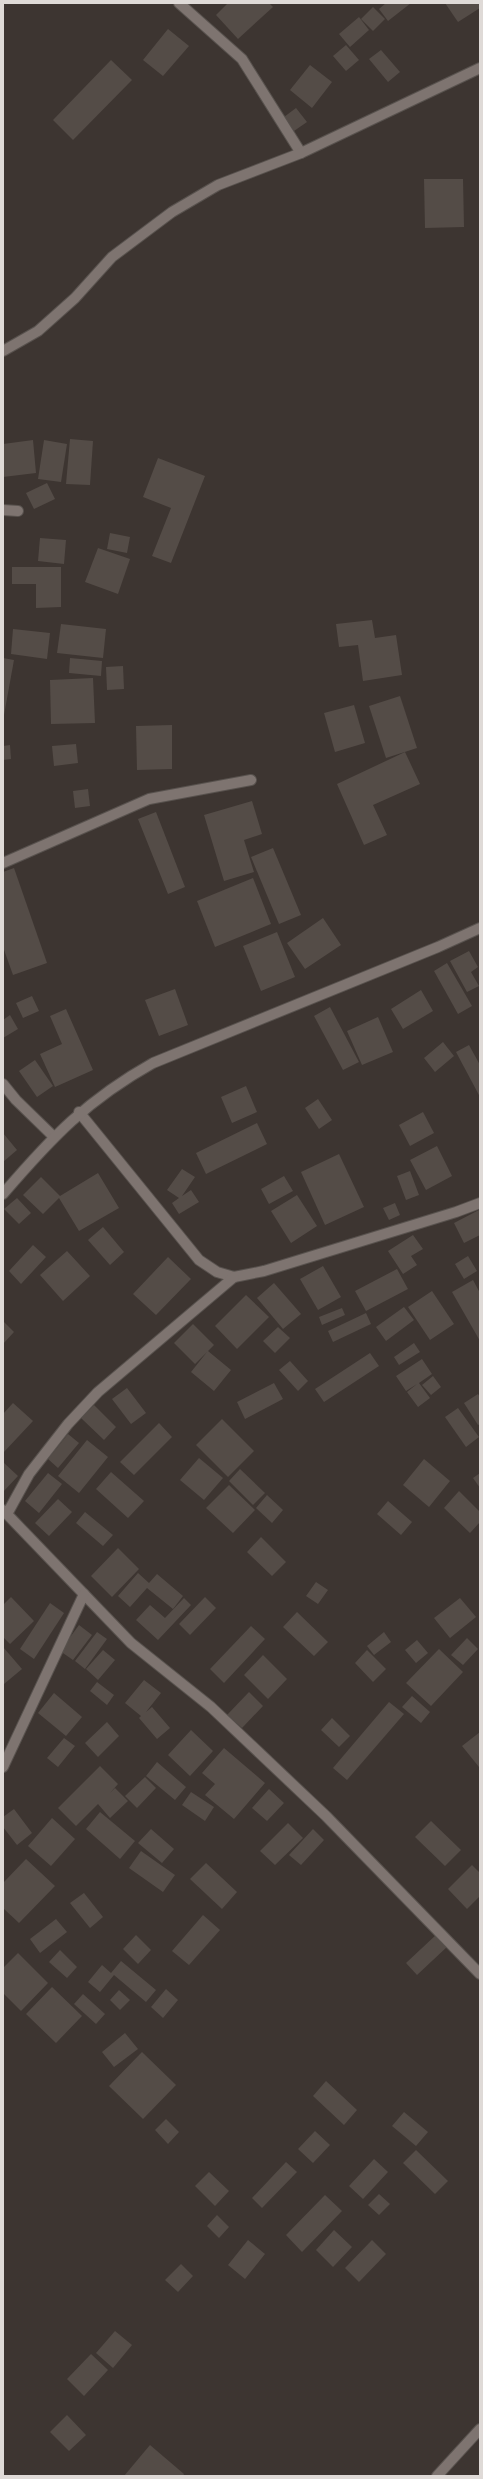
<svg xmlns="http://www.w3.org/2000/svg" width="483" height="2479" viewBox="0 0 483 2479" font-family="'Golos Text',sans-serif">
<style>
.building{fill:#544c47}
.lines{fill:none;stroke-linecap:round;stroke-linejoin:round}
.minor-casing{stroke:#58524e;stroke-width:12}
.minor{stroke:#7e7470;stroke-width:10}
</style>
<rect width="100%" height="100%" fill="#3d3531"/>
<g class="building">
<polygon points="228,3 269,3 273,7 238,39 216,15"/>
<polygon points="386,3 411,3 388,21 379,9"/>
<polygon points="445,3 480,3 480,8 458,22"/>
<polygon points="373,7 385,19 373,31 361,19"/>
<polygon points="359,17 369,30 350,47 339,34"/>
<polygon points="168,29 189,46 163,76 143,60"/>
<polygon points="346,45 359,60 346,71 333,56"/>
<polygon points="381,50 400,72 388,82 369,59"/>
<polygon points="111,60 132,80 73,140 53,120"/>
<polygon points="310,65 332,82 312,108 290,90"/>
<polygon points="296,108 307,122 294,131 284,117"/>
<polygon points="424,179 463,179 464,227 425,228"/>
<polygon points="70,439 93,441 90,485 66,484"/>
<polygon points="33,440 36,473 3,477 3,444"/>
<polygon points="44,440 67,444 61,482 38,479"/>
<polygon points="158,458 205,476 171,563 152,556 171,508 143,497"/>
<polygon points="47,483 55,499 34,509 26,493"/>
<polygon points="110,533 130,537 127,553 107,549"/>
<polygon points="40,538 66,540 64,564 38,561"/>
<polygon points="98,548 130,559 118,594 85,582"/>
<polygon points="12,567 61,567 61,607 36,608 36,584 12,584"/>
<polygon points="372,620 375,638 396,635 402,675 363,681 358,645 339,647 336,624"/>
<polygon points="61,624 106,629 103,658 57,653"/>
<polygon points="13,629 50,633 47,659 11,654"/>
<polygon points="3,658 14,660 4,715 3,715"/>
<polygon points="70,658 102,661 101,676 69,673"/>
<polygon points="123,666 124,689 107,690 106,667"/>
<polygon points="93,678 95,723 51,724 50,680"/>
<polygon points="400,696 417,748 386,758 369,706"/>
<polygon points="354,705 365,743 335,752 324,713"/>
<polygon points="172,725 172,769 137,770 136,726"/>
<polygon points="76,744 78,763 54,766 52,746"/>
<polygon points="10,745 11,759 3,760 3,746"/>
<polygon points="405,752 420,784 373,805 387,835 364,845 337,784"/>
<polygon points="88,789 90,806 75,808 73,791"/>
<polygon points="252,801 262,834 244,840 254,872 224,881 204,815"/>
<polygon points="156,812 185,887 168,894 138,819"/>
<polygon points="273,848 301,915 279,924 251,857"/>
<polygon points="14,868 47,963 13,975 3,947 3,872"/>
<polygon points="253,878 271,924 215,947 197,901"/>
<polygon points="323,918 341,945 305,969 287,943"/>
<polygon points="277,932 295,977 261,991 243,946"/>
<polygon points="469,951 478,967 471,972 479,986 467,992 450,961"/>
<polygon points="447,963 472,1006 458,1014 434,971"/>
<polygon points="175,989 188,1025 159,1036 145,1000"/>
<polygon points="421,990 433,1011 403,1029 391,1009"/>
<polygon points="32,996 39,1011 23,1018 16,1003"/>
<polygon points="330,1007 359,1062 343,1070 314,1016"/>
<polygon points="66,1009 93,1070 55,1087 40,1054 62,1044 50,1016"/>
<polygon points="10,1015 18,1029 3,1038 3,1020"/>
<polygon points="378,1017 393,1052 362,1065 347,1031"/>
<polygon points="443,1042 454,1056 435,1072 424,1058"/>
<polygon points="469,1045 480,1065 480,1097 456,1052"/>
<polygon points="35,1060 53,1086 37,1097 19,1071"/>
<polygon points="246,1086 257,1112 232,1123 221,1097"/>
<polygon points="318,1099 332,1120 319,1129 305,1108"/>
<polygon points="423,1112 434,1133 410,1146 399,1125"/>
<polygon points="257,1123 267,1144 206,1174 196,1153"/>
<polygon points="3,1133 17,1150 3,1162"/>
<polygon points="437,1146 452,1176 426,1190 410,1160"/>
<polygon points="339,1154 364,1207 325,1225 301,1172"/>
<polygon points="182,1169 195,1177 182,1196 191,1190 199,1202 179,1214 172,1203 179,1198 167,1190"/>
<polygon points="410,1171 419,1195 406,1200 397,1176"/>
<polygon points="98,1173 119,1208 79,1231 59,1198 43,1214 23,1195 41,1177 60,1196"/>
<polygon points="284,1176 293,1191 269,1204 261,1189"/>
<polygon points="297,1195 317,1226 291,1243 271,1211"/>
<polygon points="17,1198 31,1213 19,1224 4,1209"/>
<polygon points="395,1203 400,1215 389,1220 383,1208"/>
<polygon points="479,1210 480,1235 464,1243 454,1223"/>
<polygon points="103,1227 124,1252 110,1265 88,1240"/>
<polygon points="413,1235 423,1249 411,1256 417,1265 403,1274 388,1251"/>
<polygon points="33,1245 46,1257 21,1284 9,1271"/>
<polygon points="67,1251 90,1276 63,1301 40,1275"/>
<polygon points="468,1256 477,1271 464,1279 455,1264"/>
<polygon points="168,1257 191,1279 156,1315 133,1294"/>
<polygon points="323,1266 341,1297 318,1310 300,1279"/>
<polygon points="397,1269 408,1289 366,1311 355,1291"/>
<polygon points="473,1280 480,1293 480,1341 452,1292"/>
<polygon points="274,1283 301,1314 283,1329 257,1298"/>
<polygon points="432,1291 454,1324 430,1340 408,1307"/>
<polygon points="246,1295 269,1317 237,1349 215,1326"/>
<polygon points="404,1307 414,1320 386,1341 376,1327"/>
<polygon points="342,1308 345,1315 322,1325 319,1317"/>
<polygon points="366,1313 371,1324 333,1342 328,1331"/>
<polygon points="3,1321 14,1332 3,1344"/>
<polygon points="193,1324 214,1345 208,1351 231,1370 214,1391 191,1372 207,1352 195,1364 174,1343"/>
<polygon points="278,1327 290,1338 275,1353 263,1341"/>
<polygon points="414,1343 420,1352 399,1365 394,1357"/>
<polygon points="370,1353 379,1366 324,1402 315,1389"/>
<polygon points="422,1359 432,1374 419,1383 430,1398 418,1407 407,1392 417,1384 406,1391 396,1376"/>
<polygon points="290,1361 308,1381 298,1391 279,1370"/>
<polygon points="433,1376 441,1387 431,1395 422,1385"/>
<polygon points="274,1383 283,1399 245,1419 237,1402"/>
<polygon points="127,1388 146,1413 131,1424 112,1399"/>
<polygon points="478,1394 480,1397 480,1424 478,1425 464,1403"/>
<polygon points="13,1403 33,1421 3,1453 3,1414"/>
<polygon points="94,1405 116,1427 104,1440 81,1418"/>
<polygon points="458,1408 479,1437 466,1447 445,1417"/>
<polygon points="222,1419 254,1451 228,1477 196,1445"/>
<polygon points="159,1423 172,1437 134,1475 120,1462"/>
<polygon points="68,1434 79,1443 58,1468 48,1459"/>
<polygon points="87,1440 108,1457 79,1493 58,1476"/>
<polygon points="199,1458 223,1478 204,1500 180,1480"/>
<polygon points="424,1459 450,1481 429,1507 403,1485"/>
<polygon points="3,1462 18,1476 3,1492"/>
<polygon points="240,1469 265,1493 253,1505 229,1481"/>
<polygon points="111,1472 144,1501 128,1518 96,1489"/>
<polygon points="48,1473 62,1484 39,1513 25,1501"/>
<polygon points="480,1473 480,1488 473,1478"/>
<polygon points="229,1485 255,1510 233,1533 206,1508"/>
<polygon points="459,1491 480,1512 480,1522 470,1533 444,1508"/>
<polygon points="267,1495 283,1510 272,1523 256,1508"/>
<polygon points="58,1499 72,1512 49,1536 35,1523"/>
<polygon points="388,1501 412,1522 401,1535 377,1514"/>
<polygon points="85,1512 113,1535 103,1546 76,1523"/>
<polygon points="261,1537 286,1562 272,1576 247,1552"/>
<polygon points="118,1548 139,1569 112,1597 91,1576"/>
<polygon points="138,1573 149,1583 157,1574 183,1596 173,1609 147,1588 130,1607 118,1596"/>
<polygon points="316,1582 328,1590 318,1604 306,1596"/>
<polygon points="11,1597 34,1621 10,1644 3,1637 3,1605"/>
<polygon points="205,1597 216,1608 190,1635 179,1624"/>
<polygon points="184,1598 191,1605 158,1640 136,1620 150,1605 165,1618"/>
<polygon points="460,1598 476,1617 450,1638 434,1618"/>
<polygon points="50,1603 64,1613 34,1659 20,1649"/>
<polygon points="297,1612 328,1642 314,1656 283,1627"/>
<polygon points="79,1625 92,1635 73,1660 60,1651"/>
<polygon points="251,1626 265,1639 224,1683 210,1669"/>
<polygon points="97,1632 107,1639 85,1669 75,1661"/>
<polygon points="384,1632 391,1642 374,1655 367,1646"/>
<polygon points="467,1638 478,1649 463,1665 451,1655"/>
<polygon points="417,1640 428,1653 416,1663 405,1650"/>
<polygon points="3,1647 22,1669 4,1684 3,1683"/>
<polygon points="439,1649 463,1672 431,1706 406,1683"/>
<polygon points="103,1650 115,1660 98,1680 86,1669"/>
<polygon points="367,1650 386,1669 373,1682 355,1663"/>
<polygon points="263,1655 287,1679 268,1699 244,1675"/>
<polygon points="144,1680 161,1693 146,1712 152,1707 170,1728 157,1739 139,1718 141,1716 125,1703"/>
<polygon points="97,1682 114,1695 107,1705 90,1691"/>
<polygon points="249,1692 263,1706 242,1728 227,1715"/>
<polygon points="54,1693 82,1717 66,1736 38,1713"/>
<polygon points="412,1696 430,1712 421,1723 402,1707"/>
<polygon points="389,1702 404,1714 347,1780 333,1768"/>
<polygon points="332,1718 350,1736 339,1747 321,1730"/>
<polygon points="107,1722 119,1736 98,1757 85,1743"/>
<polygon points="191,1730 213,1751 190,1776 168,1755"/>
<polygon points="480,1732 480,1766 479,1767 462,1746"/>
<polygon points="64,1738 75,1746 58,1767 47,1758"/>
<polygon points="224,1748 265,1783 234,1819 205,1795 215,1784 202,1773"/>
<polygon points="157,1762 186,1787 175,1800 146,1776"/>
<polygon points="100,1766 118,1784 110,1793 115,1788 128,1801 110,1818 98,1804 76,1826 58,1808"/>
<polygon points="145,1777 156,1788 137,1808 125,1796"/>
<polygon points="269,1789 284,1803 267,1821 252,1808"/>
<polygon points="191,1792 214,1807 205,1821 182,1805"/>
<polygon points="14,1809 32,1833 17,1845 3,1827 3,1817"/>
<polygon points="100,1812 135,1841 120,1859 86,1829"/>
<polygon points="52,1818 75,1839 51,1866 28,1846"/>
<polygon points="431,1821 461,1850 445,1866 415,1837"/>
<polygon points="288,1823 303,1838 275,1865 260,1851"/>
<polygon points="151,1829 174,1849 162,1863 138,1843"/>
<polygon points="313,1829 324,1840 301,1865 289,1855"/>
<polygon points="141,1851 175,1875 163,1892 129,1868"/>
<polygon points="26,1859 55,1886 19,1923 3,1908 3,1883"/>
<polygon points="206,1863 237,1892 222,1909 190,1879"/>
<polygon points="472,1865 480,1873 480,1896 467,1909 448,1889"/>
<polygon points="84,1893 103,1917 90,1928 70,1903"/>
<polygon points="203,1915 220,1930 189,1965 172,1951"/>
<polygon points="56,1919 67,1932 40,1953 30,1939"/>
<polygon points="437,1934 448,1946 417,1975 406,1963"/>
<polygon points="136,1935 151,1950 138,1964 123,1949"/>
<polygon points="60,1950 77,1967 67,1978 49,1962"/>
<polygon points="18,1953 48,1983 21,2011 3,1993 3,1968"/>
<polygon points="121,1961 156,1990 146,2002 114,1975 100,1992 88,1982 102,1965 111,1973"/>
<polygon points="52,1987 82,2016 56,2043 26,2014"/>
<polygon points="166,1989 178,2000 163,2018 151,2007"/>
<polygon points="119,1990 130,2000 120,2010 110,2000"/>
<polygon points="83,1994 105,2014 96,2024 74,2004"/>
<polygon points="125,2033 138,2049 114,2067 102,2052"/>
<polygon points="142,2052 176,2085 143,2119 109,2086"/>
<polygon points="326,2081 357,2110 344,2125 313,2096"/>
<polygon points="404,2112 428,2132 416,2146 392,2126"/>
<polygon points="166,2119 179,2132 168,2144 155,2130"/>
<polygon points="315,2131 330,2145 313,2163 298,2149"/>
<polygon points="416,2150 448,2181 435,2194 403,2163"/>
<polygon points="374,2159 388,2172 363,2199 349,2186"/>
<polygon points="286,2162 297,2172 262,2208 252,2198"/>
<polygon points="209,2172 229,2191 215,2206 195,2186"/>
<polygon points="379,2194 390,2204 379,2215 368,2205"/>
<polygon points="325,2195 342,2211 302,2252 286,2235"/>
<polygon points="217,2215 229,2227 219,2238 207,2226"/>
<polygon points="334,2230 352,2247 333,2267 316,2250"/>
<polygon points="248,2240 265,2254 245,2279 228,2265"/>
<polygon points="372,2240 386,2254 359,2282 345,2268"/>
<polygon points="181,2264 193,2276 178,2292 165,2280"/>
<polygon points="115,2331 132,2345 113,2368 96,2353"/>
<polygon points="91,2354 108,2370 84,2396 67,2379"/>
<polygon points="67,2415 86,2435 69,2451 50,2432"/>
<polygon points="150,2445 184,2474 183,2476 124,2476"/>
</g>
<g class="lines">
<defs>
<g id="minor">
<polyline points="179,3 242,59 301,153"/>
<polyline points="3,351 38,331 75,298 112,257 172,212 218,185 301,153 480,68"/>
<polyline points="3,510 18,511"/>
<polyline points="3,863 149,799 251,780"/>
<polyline points="3,1084 16,1100 53,1136"/>
<polyline points="79,1112 199,1260 217,1272 234,1277 264,1271 456,1212 480,1203"/>
<path d="M3,1194C52,1137 87,1100 153,1063L438,947L480,928"/>
<polyline points="3,1510 131,1643 211,1707 326,1816 480,1974"/>
<polyline points="7,1514 29,1474 68,1424 98,1392 234,1277"/>
<polyline points="3,1767 84,1594"/>
<polyline points="437,2476 480,2429"/>
</g>
</defs>
<use href="#minor" class="minor-casing"/>
<use href="#minor" class="minor"/>
</g>
<rect width="483" height="2479" fill="none" stroke="#dfdad7" stroke-width="8"/>
</svg>
